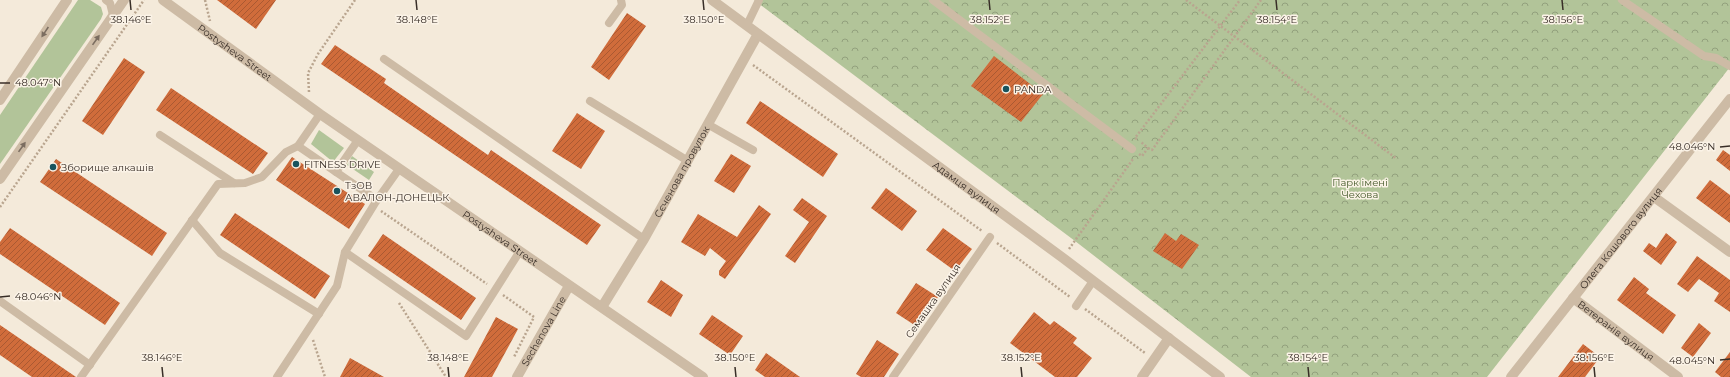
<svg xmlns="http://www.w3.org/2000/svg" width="1730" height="377" viewBox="0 0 1730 377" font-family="Montserrat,sans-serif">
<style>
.grass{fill:#b2c499}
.park{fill:url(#park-crowns)}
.building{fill:url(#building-hatch)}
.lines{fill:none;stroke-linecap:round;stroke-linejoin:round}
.path{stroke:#b9a58f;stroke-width:2.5;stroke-dasharray:2 2;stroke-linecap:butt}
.service{stroke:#cdbba5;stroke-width:8}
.minor{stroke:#cdbba5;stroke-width:10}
.tertiary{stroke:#cdbba5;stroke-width:10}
.oneway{fill:#7b6d60}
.ticks{fill:none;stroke:#382e27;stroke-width:1.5}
.poi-dot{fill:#19535d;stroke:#fbf3e7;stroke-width:1.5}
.labels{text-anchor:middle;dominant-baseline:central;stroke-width:3;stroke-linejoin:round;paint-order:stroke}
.street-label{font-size:10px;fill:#382e27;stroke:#fbf3e7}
.poi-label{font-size:10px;fill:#382e27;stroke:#fbf3e7;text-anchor:start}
.park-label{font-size:10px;fill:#435828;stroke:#fbf3e7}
.ticks-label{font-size:10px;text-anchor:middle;fill:#382e27;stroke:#fbf3e7;stroke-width:3;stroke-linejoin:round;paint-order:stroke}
</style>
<defs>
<pattern id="park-crowns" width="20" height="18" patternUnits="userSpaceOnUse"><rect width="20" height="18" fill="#b2c499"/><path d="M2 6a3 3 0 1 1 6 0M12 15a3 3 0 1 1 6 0" fill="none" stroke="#92a07d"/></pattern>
<pattern id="building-hatch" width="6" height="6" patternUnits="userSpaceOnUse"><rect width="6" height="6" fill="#d06c3b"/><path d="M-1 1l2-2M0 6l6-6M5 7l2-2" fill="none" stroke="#aa5932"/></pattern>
</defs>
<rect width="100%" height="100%" fill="#f4eada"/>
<g class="grass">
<polygon points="78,0 90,0 101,7 103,14 101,19 0,164 0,115"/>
<polygon points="319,130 344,148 333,162 311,144"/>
<polygon points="352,156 374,172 369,180 347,165"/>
</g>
<polygon class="park" points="754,0 1730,0 1730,67 1487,377 1251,377 1075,241"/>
<g class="building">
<polygon points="217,0 276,0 256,29"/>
<polygon points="627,13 646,26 609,80 591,67"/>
<polygon points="335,45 386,79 384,83 488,155 491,150 601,225 587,245 321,64"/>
<polygon points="994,56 1043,94 1021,122 971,86"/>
<polygon points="124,58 145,72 103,135 82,121"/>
<polygon points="171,88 268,153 253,174 156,110"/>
<polygon points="760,101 838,154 823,177 746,123"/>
<polygon points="577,113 605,131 581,169 552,151"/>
<polygon points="1723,150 1730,155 1730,171 1716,160"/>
<polygon points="731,154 751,166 734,193 714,181"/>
<polygon points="292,157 365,204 349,229 276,180"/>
<polygon points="56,159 167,233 152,256 40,182"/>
<polygon points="1710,180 1730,195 1730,223 1696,198"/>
<polygon points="886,188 917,211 902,231 871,208"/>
<polygon points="802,198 827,216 795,263 785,256 809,222 793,210"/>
<polygon points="759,205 771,214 725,279 719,275 719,271 726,261 710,248 705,256 681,242 698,214 737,237"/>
<polygon points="235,213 330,276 315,299 220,235"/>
<polygon points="10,228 120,303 105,325 0,254 0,242"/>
<polygon points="943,228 972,249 955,271 926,250"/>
<polygon points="1165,233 1176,241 1181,234 1199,245 1182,269 1153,251"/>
<polygon points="1666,233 1677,242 1661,265 1643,251 1649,243 1656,248"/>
<polygon points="383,234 476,298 461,320 368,256"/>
<polygon points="1697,256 1730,280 1730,312 1714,301 1719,293 1699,279 1688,292 1677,284"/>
<polygon points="1634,277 1649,289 1646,293 1676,315 1663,334 1617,300"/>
<polygon points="661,280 683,295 671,317 647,302"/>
<polygon points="916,283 938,297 919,328 896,313"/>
<polygon points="1034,312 1050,325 1054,321 1077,338 1073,343 1092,358 1077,377 1055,377 1010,343"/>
<polygon points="712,315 743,336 730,355 699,334"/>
<polygon points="496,317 518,329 492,377 464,377"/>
<polygon points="1699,323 1711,333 1693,357 1681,348"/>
<polygon points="0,325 76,377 32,377 0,355"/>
<polygon points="877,340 899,354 884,377 861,377 856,374"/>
<polygon points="1583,344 1600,357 1585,377 1558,377"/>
<polygon points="1730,352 1730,377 1721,377 1715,372"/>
<polygon points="766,353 800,377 765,377 755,370"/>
<polygon points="350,358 384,377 340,377"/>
</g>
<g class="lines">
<g class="path">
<polyline points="205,0 210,21"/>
<polyline points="1186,0 1397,159"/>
<polyline points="753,65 982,231"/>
<polyline points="309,92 308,73 318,54 355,0"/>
<polyline points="1137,139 1135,138 1240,0"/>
<polyline points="1148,148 1152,150 1261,0"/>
<polyline points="1139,154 1142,156 1148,148 1141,142"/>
<polyline points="0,207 144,0"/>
<polyline points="381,211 487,284"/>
<polyline points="997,243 1070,297"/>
<polyline points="1069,249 1133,159"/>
<polyline points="503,295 534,317 514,357"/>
<polyline points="399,303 446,377"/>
<polyline points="1085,309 1145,353"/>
<polyline points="313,340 325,377"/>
</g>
<g class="service">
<polyline points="106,0 110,3 113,15"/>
<polyline points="933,0 1132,149"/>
<polyline points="1622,0 1704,56 1716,58 1730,66"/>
<polyline points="609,23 622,5 621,0"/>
<polyline points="747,25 759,0"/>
<polyline points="384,59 644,239"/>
<polyline points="590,101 688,161"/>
<polyline points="320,114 298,146 377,200 399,169"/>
<polyline points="709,125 753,150"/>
<polyline points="160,135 234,183"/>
<polyline points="336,172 358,140"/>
<polyline points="192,220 220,253 319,314"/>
<polyline points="345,252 466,336 520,251"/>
<polyline points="0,301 90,365"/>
<polyline points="1076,306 1093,281"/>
<polyline points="81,377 218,184 245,183 262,177 286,152 298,146"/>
<polyline points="277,377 337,286 345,252 377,200"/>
<polyline points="893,377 990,237"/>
</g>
<g class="minor">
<path id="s1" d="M163,0L320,114L703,377"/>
<polyline points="1654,197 1730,252"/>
<path id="s2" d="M1573,298L1678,377"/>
<path id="s3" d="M602,307L644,239L758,34"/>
<path id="s4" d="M517,377L569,286"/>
<polyline points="1142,377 1169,338"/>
<path id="s5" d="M1511,377L1730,99"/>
</g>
<g class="tertiary">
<path id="s6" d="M712,0L1063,258L1220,377"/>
<polyline points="0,100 67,0"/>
<polyline points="0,179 124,0"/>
</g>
</g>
<defs><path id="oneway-solid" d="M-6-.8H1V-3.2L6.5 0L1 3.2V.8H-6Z"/></defs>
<g class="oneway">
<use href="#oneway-solid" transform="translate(45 32) rotate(124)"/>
<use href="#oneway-solid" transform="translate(96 40) rotate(-55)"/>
<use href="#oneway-solid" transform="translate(22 147) rotate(-55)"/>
</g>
<path class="ticks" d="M130,0L131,10M416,0L417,10M703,0L704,10M989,0L990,10M1276,0L1277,10M1562,0L1563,10M0,83H10M1720,147L1730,146M0,297L10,296M1720,360L1730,359M162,367L163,377M448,367L449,377M735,367L736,377M1021,367L1022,377M1308,367L1309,377M1594,367L1595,377"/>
<g class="poi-dot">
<circle cx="1006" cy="89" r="4"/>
<circle cx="296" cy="164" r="4"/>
<circle cx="53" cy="167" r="4"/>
<circle cx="337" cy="191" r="4"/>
</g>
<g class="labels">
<g class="street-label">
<text stroke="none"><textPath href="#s1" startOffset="89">Postysheva Street</textPath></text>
<text stroke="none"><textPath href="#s3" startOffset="157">Сєченова провулок</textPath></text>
<text stroke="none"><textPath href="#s6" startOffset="316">Адамця вулиця</textPath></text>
<text stroke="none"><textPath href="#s1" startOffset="413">Postysheva Street</textPath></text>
<text stroke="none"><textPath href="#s5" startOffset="177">Олега Кошового вулиця</textPath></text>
<text transform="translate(933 301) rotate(-55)">Семашка вулиця</text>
<text stroke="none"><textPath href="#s2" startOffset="54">Ветеранів вулиця</textPath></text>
<text stroke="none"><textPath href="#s4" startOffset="53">Sechenova Line</textPath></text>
</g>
<g class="poi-label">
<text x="1014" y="89">PANDA</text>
<text x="304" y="164">FITNESS DRIVE</text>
<text x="61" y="167">Зборище алкашів</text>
<text x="345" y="185">ТзОВ<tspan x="345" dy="12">АВАЛОН-ДОНЕЦЬК</tspan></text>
</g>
<g class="park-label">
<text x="1360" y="182">Парк імені<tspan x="1360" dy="12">Чехова</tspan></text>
</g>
</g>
<g class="ticks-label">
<text x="990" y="23">38.152°E</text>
<text x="131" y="23">38.146°E</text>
<text x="417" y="23">38.148°E</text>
<text x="704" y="23">38.150°E</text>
<text x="1277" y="23">38.154°E</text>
<text x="1563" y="23">38.156°E</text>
<text x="38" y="86">48.047°N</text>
<text x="1692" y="150">48.046°N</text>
<text x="38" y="300">48.046°N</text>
<text x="162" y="361">38.146°E</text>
<text x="448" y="361">38.148°E</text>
<text x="735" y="361">38.150°E</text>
<text x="1021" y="361">38.152°E</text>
<text x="1308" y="361">38.154°E</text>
<text x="1594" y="361">38.156°E</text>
<text x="1692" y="364">48.045°N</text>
</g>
</svg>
